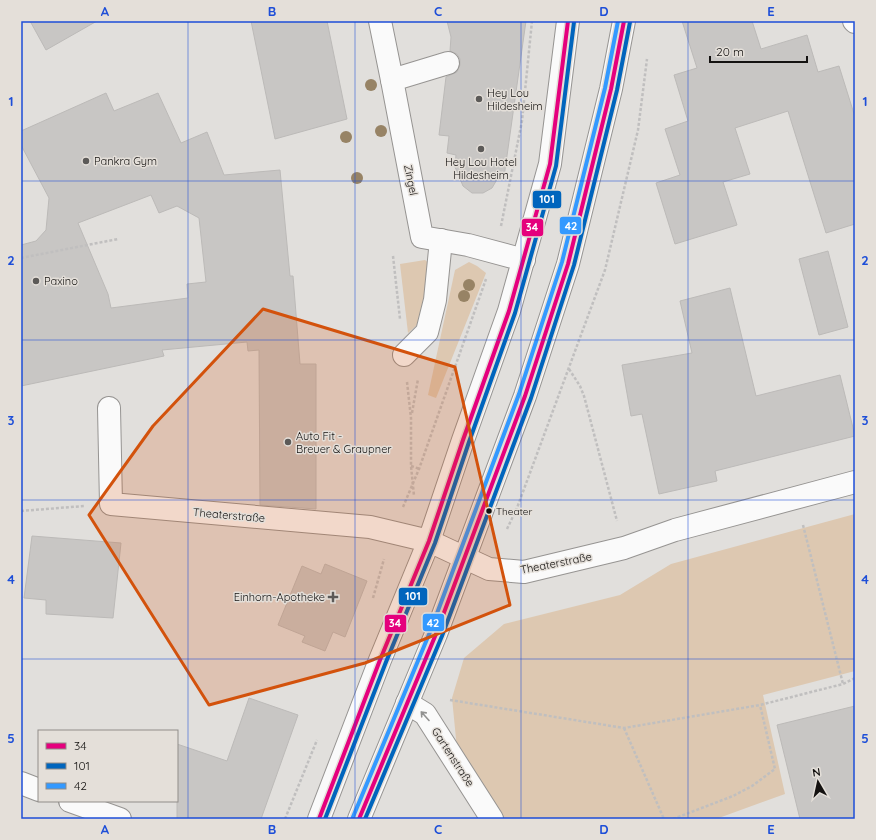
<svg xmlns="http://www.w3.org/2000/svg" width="876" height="840" viewBox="0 0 876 840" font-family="Quicksand,sans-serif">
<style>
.green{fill:#ddc8b1}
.building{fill:#c8c6c4;stroke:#bcbab8;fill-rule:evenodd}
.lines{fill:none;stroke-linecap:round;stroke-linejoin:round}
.minor-casing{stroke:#969492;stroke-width:24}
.major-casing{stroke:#969492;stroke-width:24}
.path{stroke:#c0bfbf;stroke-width:2.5;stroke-dasharray:3 2;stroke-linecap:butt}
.minor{stroke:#fafafa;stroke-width:22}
.major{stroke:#fafafa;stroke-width:22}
.bus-1-casing{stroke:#e4dfd9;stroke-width:7}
.bus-2-casing{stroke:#e4dfd9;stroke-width:7}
.bus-3-casing{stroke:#e4dfd9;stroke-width:7}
.bus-1{stroke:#e5007d;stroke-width:4}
.bus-2{stroke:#0065bd;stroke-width:4}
.bus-3{stroke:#39f;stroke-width:4}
.tree{fill:#978365}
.oneway{stroke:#929291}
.marked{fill:#d3520c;fill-opacity:0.2;stroke:#d3520c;stroke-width:3;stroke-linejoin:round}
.grid{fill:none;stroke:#1d4ed8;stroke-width:1;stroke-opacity:0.55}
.poi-dot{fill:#5c5a58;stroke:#e4dfd9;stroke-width:1.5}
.bus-dot{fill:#141211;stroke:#e4dfd9;stroke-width:1.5}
.labels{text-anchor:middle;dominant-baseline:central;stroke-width:3;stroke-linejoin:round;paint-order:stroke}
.bus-label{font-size:10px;fill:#141211;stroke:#e4dfd9;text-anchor:start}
.poi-label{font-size:11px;fill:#141211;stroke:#e4dfd9;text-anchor:start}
.street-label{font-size:11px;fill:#141211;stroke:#e4dfd9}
.line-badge{stroke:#e4dfd9;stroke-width:1.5}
.badge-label{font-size:11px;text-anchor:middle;font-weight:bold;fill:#fff}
.neatline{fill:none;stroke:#1d4ed8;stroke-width:1.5}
.grid-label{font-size:13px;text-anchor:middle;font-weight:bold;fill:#1d4ed8}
</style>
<rect width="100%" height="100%" fill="#e1dfdc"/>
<g class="green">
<polygon points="425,260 430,264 432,273 418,324 408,333 400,264"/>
<polygon points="469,262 477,266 486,273 436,398 428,395 455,270"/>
<polygon points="855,514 855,671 763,695 785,794 716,819 503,819 457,749 452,698 464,658 504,624 620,595 671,564"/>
</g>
<g class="building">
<polygon points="30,21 97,21 46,50"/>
<polygon points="251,21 327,21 347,119 275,139"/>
<polygon points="447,21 526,21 504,177 499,176 492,188 483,193 472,193 463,186 455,167 456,155 447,153 449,136 439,135 446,77 457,72 460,65 460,59 457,54 450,51 451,37"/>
<polygon points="682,21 752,21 761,49 807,35 818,72 839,66 855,117 855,224 826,233 788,111 735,128 750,174 723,182 737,225 675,244 656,183 680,175 665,129 688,121 674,75 697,68"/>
<path d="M106,93L114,111L158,93L181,143L207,132L224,175L280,170L290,276H293L300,364H316V509L260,505L259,350L248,351L247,342L162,350L164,356L21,386V245L36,241L46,230L49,198L21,145V131ZM151,195L159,213L177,206L199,218L206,282L187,284L188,298L111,308L108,294L78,223Z"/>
<polygon points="828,251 848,327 819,335 799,259"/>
<polygon points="730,288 756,396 840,375 855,436 715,471 717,481 659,494 642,414 631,416 622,365 692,353 680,301"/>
<polygon points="32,536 121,543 113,618 46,614 46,600 24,598"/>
<polygon points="325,564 367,581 345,637 333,632 325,651 302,642 305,636 278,625 302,566 321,574"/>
<polygon points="249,698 298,715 261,819 177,819 177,744 227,761"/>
<polygon points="855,706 855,819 800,819 777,725"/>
</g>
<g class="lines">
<defs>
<g id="minor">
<polyline points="380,21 392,80 422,237 468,245 524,260"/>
<polyline points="854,21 855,22"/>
<polyline points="392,80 448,63"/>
<polyline points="404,355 427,332 435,300 441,240"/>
<polyline points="109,408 111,504 370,527 429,541 489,569 524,572 624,548 675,530 855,482"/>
<polyline points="407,703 425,714 492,819"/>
<polyline points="21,783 39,790"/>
<polyline points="70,801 120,819"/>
</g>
<g id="major">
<polyline points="319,819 380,660 429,541 463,440 509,311 550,164 568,21"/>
<polyline points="359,819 436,634 525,396 568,264 611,89 624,21"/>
</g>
</defs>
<use href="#minor" class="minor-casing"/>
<use href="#major" class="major-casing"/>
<g class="path">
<polyline points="501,226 522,121 532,21"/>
<polyline points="393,256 400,319"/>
<polyline points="21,258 118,239"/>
<polyline points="569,369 580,386 584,396 617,521"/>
<polyline points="407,382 411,418 411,466 414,496"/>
<polyline points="412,413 418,379"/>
<polyline points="411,466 420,469"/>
<polyline points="403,507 419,469 486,279"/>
<polyline points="21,511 84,506"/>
<polyline points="803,525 843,684"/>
<polyline points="507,529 517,508 605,270 638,130 647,59"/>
<polyline points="373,598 384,559"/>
<polyline points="450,700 624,728 760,705 843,684 855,678"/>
<polyline points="624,728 664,819"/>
<polyline points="285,819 317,740"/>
<polyline points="673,819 733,796 752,786 775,769 760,705"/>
</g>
<use href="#minor" class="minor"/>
<use href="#major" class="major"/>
<defs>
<g id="bus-1">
<polyline points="319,819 380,660 429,541 463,440 509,311 550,164 568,21"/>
<polyline points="359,819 436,634 525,396 568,264 611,89 624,21"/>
</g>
<g id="bus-2">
<polyline points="325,819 386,662 435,543 469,442 515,313 556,166 574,22"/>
<polyline points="365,819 442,636 531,398 574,265 617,90 630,22"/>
</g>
<polyline id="bus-3" points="353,817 430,632 519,394 562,262 605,88 618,21"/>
</defs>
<use href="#bus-1" class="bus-1-casing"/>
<use href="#bus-2" class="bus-2-casing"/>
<use href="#bus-3" class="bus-3-casing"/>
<use href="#bus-1" class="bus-1"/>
<use href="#bus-2" class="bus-2"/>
<use href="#bus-3" class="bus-3"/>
</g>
<g class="tree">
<circle cx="371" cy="85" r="6"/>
<circle cx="381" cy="131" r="6"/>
<circle cx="346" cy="137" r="6"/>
<circle cx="357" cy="178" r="6"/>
<circle cx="469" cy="285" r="6"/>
<circle cx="464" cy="296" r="6"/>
</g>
<defs><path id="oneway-shaft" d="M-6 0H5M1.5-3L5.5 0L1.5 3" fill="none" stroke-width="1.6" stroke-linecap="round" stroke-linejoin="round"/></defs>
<use class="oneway" href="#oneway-shaft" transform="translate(425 716) rotate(-132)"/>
<path class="marked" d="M263,309L455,367L510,605L365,663L209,705L89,515L153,426Z"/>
<path class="grid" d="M188,21V819M355,21V819M521,21V819M688,21V819M21,181H855M21,340H855M21,500H855M21,659H855"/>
<g class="poi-dot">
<circle cx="479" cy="99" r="4"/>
<circle cx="481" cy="149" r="4"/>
<circle cx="86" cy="161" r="4"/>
<circle cx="36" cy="281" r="4"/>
<circle cx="288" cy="442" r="4"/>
<path d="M331 591h4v4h4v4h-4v4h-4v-4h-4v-4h4z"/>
</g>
<circle class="bus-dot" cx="489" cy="511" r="3.5"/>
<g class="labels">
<g class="bus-label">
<text x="496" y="511">Theater</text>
</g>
<g class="poi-label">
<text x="487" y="93">Hey Lou<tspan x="487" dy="13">Hildesheim</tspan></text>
<text x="94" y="161">Pankra Gym</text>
<text x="481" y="162" text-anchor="middle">Hey Lou Hotel<tspan x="481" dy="13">Hildesheim</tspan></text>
<text x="44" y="281">Paxino</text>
<text x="296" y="436">Auto Fit -<tspan x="296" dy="13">Breuer &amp; Graupner</tspan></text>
<text x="325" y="597" text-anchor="end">Einhorn-Apotheke</text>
</g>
<g class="street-label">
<text transform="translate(411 180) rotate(79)">Zingel</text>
<text transform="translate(229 515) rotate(5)">Theaterstraße</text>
<text transform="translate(556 563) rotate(-11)">Theaterstraße</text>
<text transform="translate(453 757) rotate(57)">Gartenstraße</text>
</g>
</g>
<g class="line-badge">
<rect x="532" y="190" width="30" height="19" rx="4" fill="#0065bd"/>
<rect x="559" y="216" width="23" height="19" rx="4" fill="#39f"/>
<rect x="521" y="218" width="23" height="19" rx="4" fill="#e5007d"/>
<rect x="398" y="587" width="30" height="19" rx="4" fill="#0065bd"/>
<rect x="422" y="613" width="23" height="19" rx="4" fill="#39f"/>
<rect x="384" y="614" width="23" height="19" rx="4" fill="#e5007d"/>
</g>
<g class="badge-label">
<text x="547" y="203">101</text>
<text x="571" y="230">42</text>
<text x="532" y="231">34</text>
<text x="413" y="600">101</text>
<text x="433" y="627">42</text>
<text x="395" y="627">34</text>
</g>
<rect width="876" height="840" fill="none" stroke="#e4dfd9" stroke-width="44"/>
<rect x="38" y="730" width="140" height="72" fill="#e4dfd9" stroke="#918d89"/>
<rect x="46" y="743" width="20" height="6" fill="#e5007d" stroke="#918d89"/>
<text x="74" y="750" font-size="12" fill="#141211">34</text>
<rect x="46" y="763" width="20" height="6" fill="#0065bd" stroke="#918d89"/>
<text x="74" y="770" font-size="12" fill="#141211">101</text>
<rect x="46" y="783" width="20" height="6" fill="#3399ff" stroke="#918d89"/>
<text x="74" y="790" font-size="12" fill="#141211">42</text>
<g transform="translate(818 782) rotate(351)" stroke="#e4dfd9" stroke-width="3" paint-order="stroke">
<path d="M0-3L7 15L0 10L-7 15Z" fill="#141211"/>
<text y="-6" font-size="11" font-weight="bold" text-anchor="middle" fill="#141211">N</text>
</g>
<path d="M710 56v6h97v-6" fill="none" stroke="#141211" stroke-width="2"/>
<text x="716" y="56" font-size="12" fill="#141211" stroke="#e4dfd9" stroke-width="3" paint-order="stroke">20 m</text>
<rect x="22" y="22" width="832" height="796" class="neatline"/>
<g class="grid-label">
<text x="105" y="16">A</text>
<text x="272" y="16">B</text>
<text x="438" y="16">C</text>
<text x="604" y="16">D</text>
<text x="771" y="16">E</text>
<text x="11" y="106">1</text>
<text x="865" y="106">1</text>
<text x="11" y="265">2</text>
<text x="865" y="265">2</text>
<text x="11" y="425">3</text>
<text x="865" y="425">3</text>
<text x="11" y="584">4</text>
<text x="865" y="584">4</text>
<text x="11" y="743">5</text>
<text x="865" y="743">5</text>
<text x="105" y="834">A</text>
<text x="272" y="834">B</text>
<text x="438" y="834">C</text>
<text x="604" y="834">D</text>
<text x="771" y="834">E</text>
</g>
</svg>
